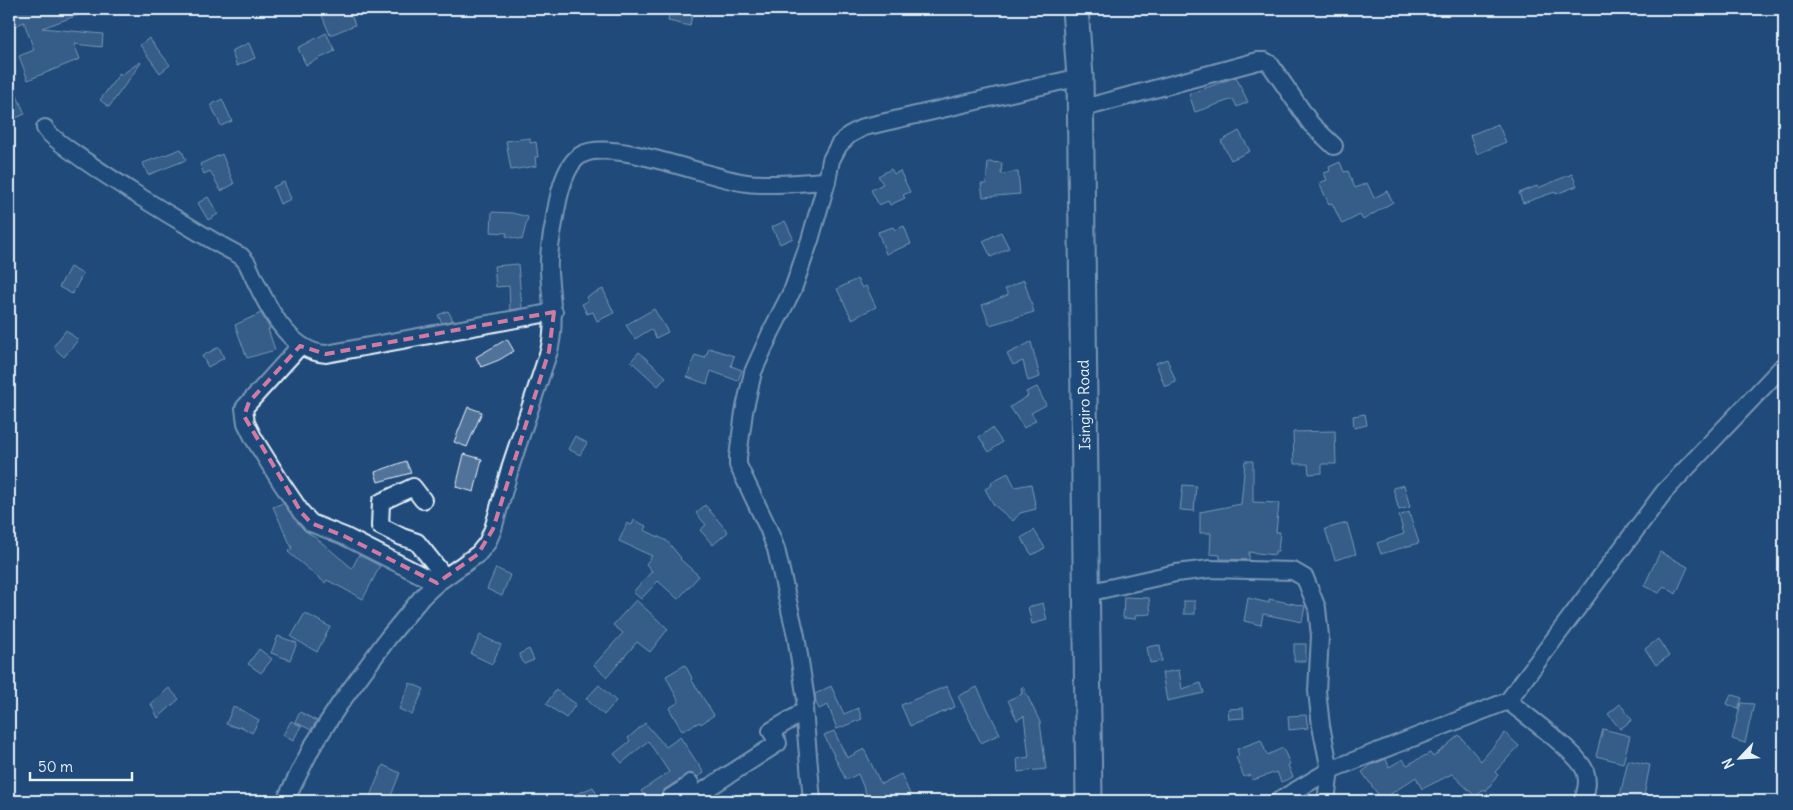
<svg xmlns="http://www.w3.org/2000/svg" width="1793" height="810" viewBox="0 0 1793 810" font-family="Delius,sans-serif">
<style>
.building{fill:#517399;stroke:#e8f1f8}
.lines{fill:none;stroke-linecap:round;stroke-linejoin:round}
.street-casing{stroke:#e8f1f8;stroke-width:20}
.primary-casing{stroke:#e8f1f8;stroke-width:29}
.street{stroke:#1f4a7a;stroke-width:16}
.primary{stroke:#1f4a7a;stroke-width:25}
.marked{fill:none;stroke:#d37aa2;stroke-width:4;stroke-dasharray:10 6;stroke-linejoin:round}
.labels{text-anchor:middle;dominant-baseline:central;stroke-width:5;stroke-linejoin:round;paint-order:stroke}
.street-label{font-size:15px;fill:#e8f1f8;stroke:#1f4a7a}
</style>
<rect width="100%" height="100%" fill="#1f4a7a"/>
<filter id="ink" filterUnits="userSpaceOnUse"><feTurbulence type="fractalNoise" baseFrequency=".02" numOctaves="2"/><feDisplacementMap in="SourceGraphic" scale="10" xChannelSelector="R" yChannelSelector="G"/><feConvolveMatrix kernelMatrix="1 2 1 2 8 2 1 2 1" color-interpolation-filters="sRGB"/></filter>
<g filter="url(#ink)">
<g class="building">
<polygon points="9,9 92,9 92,10 42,28 103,34 102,47 74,44 80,59 28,80 19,56 34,50 24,22 9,29"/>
<polygon points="331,9 349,9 355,25 330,35 321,13"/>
<polygon points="670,9 693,9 690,26 668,21"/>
<polygon points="326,33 335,51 306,65 298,48"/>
<polygon points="149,38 170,65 160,73 140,45"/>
<polygon points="249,43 255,58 237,66 231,51"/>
<polygon points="140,62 141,63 109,107 100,100 120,73 121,75"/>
<polygon points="9,77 25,114 9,121"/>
<polygon points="1236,77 1248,102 1237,107 1233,99 1195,112 1189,94"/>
<polygon points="222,99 232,121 221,126 211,105"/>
<polygon points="1498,124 1506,142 1477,154 1470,135"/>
<polygon points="1239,131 1250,151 1231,160 1221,141"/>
<polygon points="530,138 530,143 536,142 538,157 535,157 536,166 511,170 506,141"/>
<polygon points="181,149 186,160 148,175 143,163"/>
<polygon points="222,154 234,184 221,191 210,171 204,174 200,164"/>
<polygon points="988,162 1002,163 1001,174 1018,172 1020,194 983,197 981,184 986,184"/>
<polygon points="1340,162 1344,172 1348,171 1355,188 1367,183 1374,198 1387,191 1393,202 1363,220 1360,215 1342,224 1332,203 1329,204 1319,183 1327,180 1324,173 1330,171 1329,167"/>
<polygon points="891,169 894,174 900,171 910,192 903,195 905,198 890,205 888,201 879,205 871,190 883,184 878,176"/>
<polygon points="1572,174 1577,186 1556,194 1555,192 1523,203 1519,193 1537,186 1538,188"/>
<polygon points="284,182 291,199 280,204 273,187"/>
<polygon points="208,197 218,214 208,220 198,203"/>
<polygon points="492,212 512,213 528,217 522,240 506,236 507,233 491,232"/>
<polygon points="785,221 793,238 780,244 772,227"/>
<polygon points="904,226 911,244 886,254 878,232 893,227 895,230"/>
<polygon points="1001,232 1009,248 991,257 983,241"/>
<polygon points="518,264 522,308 510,310 509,286 496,287 494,266"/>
<polygon points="70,267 83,274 72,294 59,287"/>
<polygon points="857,279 862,288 866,286 876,307 852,319 837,289"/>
<polygon points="1024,280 1034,312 990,325 982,305 1008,295 1005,289"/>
<polygon points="603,289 614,313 597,321 593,312 587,314 582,304 588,301 586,297"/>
<polygon points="654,309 668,332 656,338 651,329 635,339 626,325"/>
<polygon points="448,311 453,320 442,323 438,315"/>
<polygon points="261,313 270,329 268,329 275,350 247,358 235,325"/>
<polygon points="66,330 78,340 64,357 53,347"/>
<polygon points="507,339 514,351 499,360 481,367 476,357"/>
<polygon points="1031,342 1040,377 1028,381 1023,361 1013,365 1007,354"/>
<polygon points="219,347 224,358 208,367 202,356"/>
<polygon points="709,348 734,356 731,366 742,370 738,381 711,371 707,384 687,377 695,355 705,358"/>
<polygon points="639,352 666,377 658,386 631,361"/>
<polygon points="1167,359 1176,382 1165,387 1156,363"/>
<polygon points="1037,387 1046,405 1031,413 1036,420 1024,428 1010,407 1028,396 1026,392"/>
<polygon points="468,407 482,412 467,447 454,442"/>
<polygon points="1365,414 1367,425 1354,428 1353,416"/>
<polygon points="992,428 1002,442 989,452 979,437"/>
<polygon points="1335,431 1336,464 1322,464 1322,473 1309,474 1308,464 1294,464 1293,432"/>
<polygon points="575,436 587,443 580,455 568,449"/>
<polygon points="464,454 482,459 474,492 456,487"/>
<polygon points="406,461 411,473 378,482 375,472"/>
<polygon points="1245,461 1253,461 1253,502 1279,503 1276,532 1280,532 1278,551 1275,551 1275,555 1249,552 1249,560 1220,559 1220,555 1210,554 1211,533 1200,533 1200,512 1241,504"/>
<polygon points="1008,473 1015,487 1031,484 1036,509 1020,513 1013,521 994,505 985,489 992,485 991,482"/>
<polygon points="1183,485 1196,486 1194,511 1180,510"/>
<polygon points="1404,485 1410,507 1399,510 1393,488"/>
<polygon points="283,503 304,530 316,538 352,568 359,555 380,566 363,599 327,580 325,583 288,552 292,548 273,507"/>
<polygon points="705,505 728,532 713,545 700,530 706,525 696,513"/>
<polygon points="1409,512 1419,543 1381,554 1377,543 1404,534 1399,516"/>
<polygon points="634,520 646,526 644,530 667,541 681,558 680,559 699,576 678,599 658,581 641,599 633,592 652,571 646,564 652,556 619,541 627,523 632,525"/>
<polygon points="1347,523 1356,554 1335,560 1325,529"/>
<polygon points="1034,530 1045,548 1032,555 1021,538"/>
<polygon points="1660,552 1688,567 1676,594 1664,586 1659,593 1644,586"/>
<polygon points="496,568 510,575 502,596 487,589"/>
<polygon points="1124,597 1149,598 1151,614 1136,615 1135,619 1123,618"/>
<polygon points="1248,598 1269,603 1269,599 1305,606 1302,622 1263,614 1261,625 1244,621"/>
<polygon points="636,600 668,629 650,652 637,642 607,677 594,665 623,633 613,625"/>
<rect x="1184" y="601" width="11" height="13"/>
<polygon points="1043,603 1047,620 1032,624 1028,607"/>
<polygon points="305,613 330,627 317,652 291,637"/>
<polygon points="480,635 501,645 492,664 471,654"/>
<polygon points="278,636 297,643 290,660 271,653"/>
<polygon points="1658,639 1669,656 1656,665 1645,649"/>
<rect x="1294" y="644" width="12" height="17"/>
<polygon points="1160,645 1162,661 1150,663 1147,647"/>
<polygon points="259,649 272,659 261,673 248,664"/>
<polygon points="529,649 534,660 524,664 519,654"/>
<polygon points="685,665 692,678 691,679 714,715 701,724 700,722 682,731 669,708 679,702 666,676"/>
<polygon points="1179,670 1182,689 1201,683 1204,693 1167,701 1162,673"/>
<polygon points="410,683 424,689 412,715 399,709"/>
<polygon points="599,685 616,701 604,715 586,699"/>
<polygon points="831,686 844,714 858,708 862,719 837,729 828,705 819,709 816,703 815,694"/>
<polygon points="947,686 955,707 910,726 901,705"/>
<polygon points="977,687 1000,734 981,743 958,696"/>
<polygon points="1023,687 1040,722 1046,769 1018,772 1017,759 1029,757 1024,716 1017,720 1008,700 1022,694 1021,688"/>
<polygon points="169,688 179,699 158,718 151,704"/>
<polygon points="556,690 576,704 566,718 546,704"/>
<polygon points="1731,694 1742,698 1738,709 1727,704"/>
<polygon points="1741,703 1754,704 1745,743 1732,739"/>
<polygon points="1620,704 1632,720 1620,729 1608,714"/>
<polygon points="233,707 245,712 259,720 252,733 240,726 239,728 226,724"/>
<polygon points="1243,708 1244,718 1229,719 1228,709"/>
<polygon points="300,712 317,721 311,730 295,722"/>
<polygon points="1306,715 1308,728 1289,730 1288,716"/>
<polygon points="291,721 301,726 293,741 283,735"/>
<polygon points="645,723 666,747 680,737 704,773 698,777 690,773 685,775 681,779 665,789 662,793 661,798 656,801 648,801 641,791 669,772 648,741 622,763 614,754 630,741 628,738"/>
<polygon points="1603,729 1630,736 1623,763 1596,756"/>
<polygon points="834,731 847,758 864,749 881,784 901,774 910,794 892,801 869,801 858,774 846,780 824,735"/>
<polygon points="1505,733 1519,746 1495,772 1498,775 1486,791 1484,789 1476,797 1452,774 1422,789 1416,777 1382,800 1362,772 1371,765 1386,759 1389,767 1403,759 1407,765 1430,753 1433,757 1459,735 1481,761"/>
<polygon points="1261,740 1267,755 1283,748 1290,764 1288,765 1293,777 1281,782 1277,772 1253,780 1251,775 1244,777 1236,757 1239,756 1237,749"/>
<polygon points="1628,760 1650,765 1643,801 1620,796"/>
<polygon points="383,765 400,773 389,801 368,801"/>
<polygon points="593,787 600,801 560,801"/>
</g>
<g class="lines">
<defs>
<g id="street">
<polyline points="1080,109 1258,61 1265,61 1270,64 1311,124 1334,146"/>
<path d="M45,128C52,146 214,243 241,256L247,263C262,295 285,352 326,354L554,312"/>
<polyline points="300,346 244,408 246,423 254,439 282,484 301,512 311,523 344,536 437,583"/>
<polyline points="423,500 413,487 381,502 380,526 402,537 417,542 445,577"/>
<polyline points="1087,593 1176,573 1210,569 1293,571 1305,578 1317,608 1320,636 1317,691 1321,726 1330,770 1326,801"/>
<path d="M1508,701C1525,715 1579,753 1585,771C1589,781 1586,791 1583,801"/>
<polyline points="804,709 812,801"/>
<path d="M285,801L312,747L339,705L388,638L422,597L437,583L478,554L487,543L493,529L511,465L549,351C556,324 551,300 549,272C548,257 551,238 554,223C557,203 563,165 581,155C612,137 710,179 747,183C773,186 801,182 827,181"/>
<polyline points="674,801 671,797 690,785 690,783"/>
<polyline points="688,801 778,743 771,731 797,716 804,709 806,700 796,636 776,549 768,528 738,465 738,457 744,412 753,372 771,332 793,289 810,240 827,181 831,160 839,145 849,135 864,127 1080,77"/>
<polyline points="1278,801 1330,770 1508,701 1664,492 1784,365"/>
</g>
<polyline id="primary" points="1075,9 1080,77 1089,801"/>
</defs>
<use href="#street" class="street-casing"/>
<use href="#primary" class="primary-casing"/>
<use href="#street" class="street"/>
<use href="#primary" class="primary"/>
</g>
</g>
<path d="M0 0H1793V810H0ZM554,312L549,351L493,529L478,554L437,583L344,536L311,523L301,512L244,416L249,402L300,346L326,354Z" fill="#1f4a7a" fill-opacity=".55" fill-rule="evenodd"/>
<path class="marked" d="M554,312L549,351L493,529L478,554L437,583L344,536L311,523L301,512L244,416L249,402L300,346L326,354Z"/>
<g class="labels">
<g class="street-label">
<text transform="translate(1084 405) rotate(-91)">Isingiro Road</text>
</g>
</g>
<rect width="1793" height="810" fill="none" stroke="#1f4a7a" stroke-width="30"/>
<rect x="15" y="15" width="1763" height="780" fill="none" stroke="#e8f1f8" stroke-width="2" filter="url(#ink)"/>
<g transform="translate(1740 758) rotate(245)" stroke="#1f4a7a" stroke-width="4" paint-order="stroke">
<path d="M0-4L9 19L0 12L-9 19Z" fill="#e8f1f8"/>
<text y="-8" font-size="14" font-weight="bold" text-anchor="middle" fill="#e8f1f8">N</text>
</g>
<path d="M30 772v8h102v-8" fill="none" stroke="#e8f1f8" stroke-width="2.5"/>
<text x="38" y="772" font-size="15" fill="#e8f1f8" stroke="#1f4a7a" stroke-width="4" paint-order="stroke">50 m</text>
</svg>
